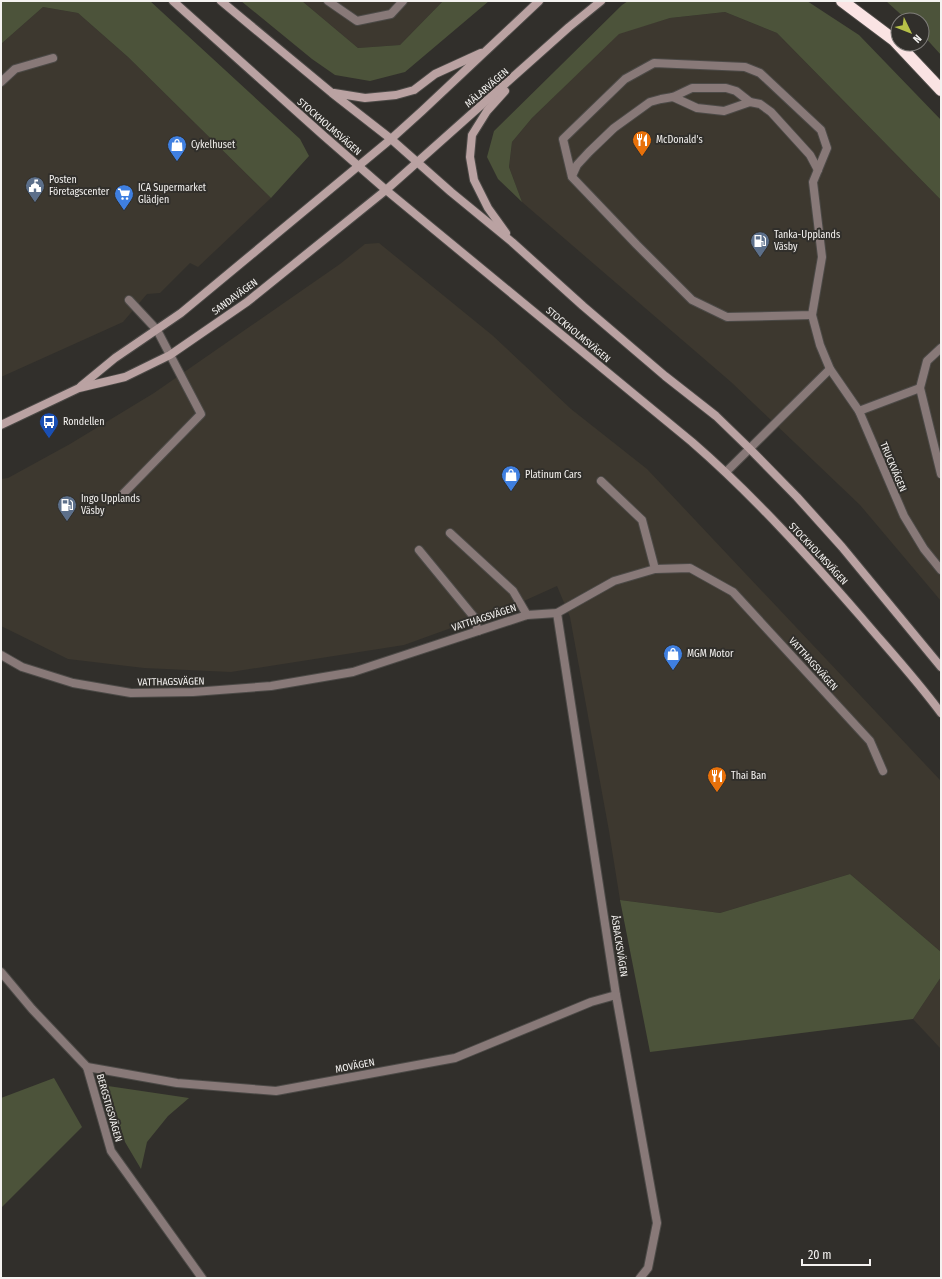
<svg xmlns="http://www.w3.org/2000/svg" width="942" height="1279" viewBox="0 0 942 1279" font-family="'Fira Sans Condensed',sans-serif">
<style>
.built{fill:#3d382f}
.green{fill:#4c533a}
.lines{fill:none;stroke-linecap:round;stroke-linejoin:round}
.lane-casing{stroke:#4c4a47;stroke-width:10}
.street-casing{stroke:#4c4a47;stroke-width:10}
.secondary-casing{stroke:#4c4a47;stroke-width:10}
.highway-casing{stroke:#4c4a47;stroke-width:14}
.lane{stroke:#887978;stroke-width:8}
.street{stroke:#887978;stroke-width:8}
.secondary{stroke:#baa2a2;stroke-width:8}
.highway{stroke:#fae3e3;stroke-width:12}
.labels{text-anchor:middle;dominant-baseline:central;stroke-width:4;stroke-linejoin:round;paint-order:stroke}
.street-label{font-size:10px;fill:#f4f2f0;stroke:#312f2b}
.poi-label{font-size:10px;fill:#f4f2f0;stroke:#312f2b;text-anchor:start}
</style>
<rect width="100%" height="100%" fill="#312f2b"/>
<g class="built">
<polygon points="302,1 443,1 400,45 358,48"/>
<polygon points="43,7 78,13 128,57 271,198 198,267 190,263 160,293 147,294 123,322 1,377 1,44"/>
<polygon points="725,12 777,33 941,200 941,601 860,505 731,382 522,202 509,167 512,142 532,118 619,33 670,18"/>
<polygon points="379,243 492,335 571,409 647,469 940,780 941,782 941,952 850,874 720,913 620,900 609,831 570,617 557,586 515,605 404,645 231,672 144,668 68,659 1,626 1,479 8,478 70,444 154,393 340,264 365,244"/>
<polygon points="941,977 941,1049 913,1019"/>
</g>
<g class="green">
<polygon points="1,1 150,1 300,139 309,156 271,198 128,57 78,13 43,7 1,44"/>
<polygon points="241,1 302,1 358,48 400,45 443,1 489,1 405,72 370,81 335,75 312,59"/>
<polygon points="628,1 807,1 859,35 941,120 941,200 777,33 725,12 670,18 619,34 532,118 512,142 509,167 522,202 498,179 487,157 494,131 622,5"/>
<polygon points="886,1 941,1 941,55 922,34 922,20 907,20"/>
<polygon points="850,874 941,952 941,977 913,1019 650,1052 620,900 720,913"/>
<polygon points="54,1078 82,1127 1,1208 1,1098"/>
<polygon points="108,1086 189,1098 168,1116 147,1142 141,1169 125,1142"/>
</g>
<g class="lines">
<defs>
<g id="lane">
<polyline points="328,1 357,21 391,14 403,1"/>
<polygon points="654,63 745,67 760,73 821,130 827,148 813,182 822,257 812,315 727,317 692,300 637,245 572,177 563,139 625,79"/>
<polyline points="1,82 15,69 53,58"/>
<polyline points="673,97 697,108 724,111 750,102 760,104 771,112 810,155 818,170"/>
<polyline points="572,176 577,165 589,152 614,128 650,102 661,99 673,97 692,88 726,88 736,91 750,102"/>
<polyline points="941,348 927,361 920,388 941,474"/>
<polyline points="859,411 920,388"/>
<polyline points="601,481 642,520 655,569"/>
<polyline points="121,496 201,414 157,330 129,300"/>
<polyline points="450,533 513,591 527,615"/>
<polyline points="419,550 474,617 478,631"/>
</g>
<g id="street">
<polyline points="812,315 820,345 830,369 859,411 904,516 924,549 941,570"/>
<polyline points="726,472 830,369"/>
<polyline points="557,613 616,995 657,1223 648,1268 640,1278"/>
<polyline points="1,655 22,667 73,683 131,693 193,692 271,686 353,672 527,615 557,613 614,581 655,569 690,568 733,592 870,741 883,771"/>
<polyline points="1,972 32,1009 87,1067 111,1151 202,1278"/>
<polyline points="87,1067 177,1083 276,1091 455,1058 591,1002 616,995"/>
</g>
<g id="secondary">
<path d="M173,1L324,136L386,190L692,442C753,495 808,556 861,617C888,649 916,679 941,713"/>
<polyline points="221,1 332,93 391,139 451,192 512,242 583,306 665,376 716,416 749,448 797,497 842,547 941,667"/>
<polyline points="505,91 487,111 472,135 470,157 474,180 488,208 506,233"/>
<polyline points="334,93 365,98 396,95 414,90 435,74 481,53"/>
<polyline points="81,386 115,358 181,313 391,139 422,111 539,1"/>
<polyline points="1,425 79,388 125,377 170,355 247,302 386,190 569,27 601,1"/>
</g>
<polyline id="highway" points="842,1 894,40 941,90"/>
</defs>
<use href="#lane" class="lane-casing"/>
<use href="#street" class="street-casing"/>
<use href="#secondary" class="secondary-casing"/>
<use href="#highway" class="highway-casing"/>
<use href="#lane" class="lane"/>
<use href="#street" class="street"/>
<use href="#secondary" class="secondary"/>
<use href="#highway" class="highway"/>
</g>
<defs>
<symbol id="restaurant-pin" viewBox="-11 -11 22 30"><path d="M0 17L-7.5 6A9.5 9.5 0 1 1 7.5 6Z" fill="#e8710a" stroke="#312f2b"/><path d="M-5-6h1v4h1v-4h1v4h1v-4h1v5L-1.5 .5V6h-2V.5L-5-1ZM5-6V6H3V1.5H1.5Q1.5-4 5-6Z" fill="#fff"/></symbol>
<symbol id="shop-pin" viewBox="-11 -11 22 30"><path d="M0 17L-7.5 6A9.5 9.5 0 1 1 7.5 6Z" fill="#3f7fe0" stroke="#312f2b"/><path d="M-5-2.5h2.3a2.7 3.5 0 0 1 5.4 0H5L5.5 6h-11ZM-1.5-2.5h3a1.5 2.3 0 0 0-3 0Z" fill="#fff"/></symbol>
<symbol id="civic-pin" viewBox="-11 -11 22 30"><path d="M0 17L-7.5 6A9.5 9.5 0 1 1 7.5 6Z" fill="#5c6f8a" stroke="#312f2b"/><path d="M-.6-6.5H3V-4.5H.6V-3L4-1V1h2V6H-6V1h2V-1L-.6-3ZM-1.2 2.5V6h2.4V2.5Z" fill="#fff"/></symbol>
<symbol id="supermarket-pin" viewBox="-11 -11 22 30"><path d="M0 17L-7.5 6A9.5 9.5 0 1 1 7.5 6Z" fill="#3f7fe0" stroke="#312f2b"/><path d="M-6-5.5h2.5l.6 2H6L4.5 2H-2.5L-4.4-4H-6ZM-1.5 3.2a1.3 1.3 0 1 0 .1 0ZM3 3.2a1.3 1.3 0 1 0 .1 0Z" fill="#fff"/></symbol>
<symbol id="fuel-pin" viewBox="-11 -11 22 30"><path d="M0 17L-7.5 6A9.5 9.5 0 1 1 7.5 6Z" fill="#5c6f8a" stroke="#312f2b"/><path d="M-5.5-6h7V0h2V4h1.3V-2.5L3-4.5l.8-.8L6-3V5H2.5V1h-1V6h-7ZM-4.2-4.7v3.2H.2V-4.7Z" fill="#fff"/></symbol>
<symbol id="bus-pin" viewBox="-11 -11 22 30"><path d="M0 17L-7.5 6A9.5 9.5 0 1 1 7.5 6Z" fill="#1a4fb4" stroke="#312f2b"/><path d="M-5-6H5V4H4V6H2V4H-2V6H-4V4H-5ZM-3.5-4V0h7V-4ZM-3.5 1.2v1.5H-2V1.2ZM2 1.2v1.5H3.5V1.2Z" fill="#fff"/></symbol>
</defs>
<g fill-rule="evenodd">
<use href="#restaurant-pin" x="631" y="129" width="22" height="30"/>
<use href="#shop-pin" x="166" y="134" width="22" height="30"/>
<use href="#civic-pin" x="24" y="175" width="22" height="30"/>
<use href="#supermarket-pin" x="113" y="183" width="22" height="30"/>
<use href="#fuel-pin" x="749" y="230" width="22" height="30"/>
<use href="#bus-pin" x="38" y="411" width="22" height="30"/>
<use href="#shop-pin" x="500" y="464" width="22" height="30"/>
<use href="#fuel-pin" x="56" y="494" width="22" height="30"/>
<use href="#shop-pin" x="662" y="643" width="22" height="30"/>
<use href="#restaurant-pin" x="706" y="765" width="22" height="30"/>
</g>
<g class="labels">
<g class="street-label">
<text transform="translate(487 88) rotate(-41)">MÄLARVÄGEN</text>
<text transform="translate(329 127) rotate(41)">STOCKHOLMSVÄGEN</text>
<text transform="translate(235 297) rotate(-36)">SANDAVÄGEN</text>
<text transform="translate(578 335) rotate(40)">STOCKHOLMSVÄGEN</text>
<text transform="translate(893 467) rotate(67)">TRUCKVÄGEN</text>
<text transform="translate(818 554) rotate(47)">STOCKHOLMSVÄGEN</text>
<text transform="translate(484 618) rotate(-18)">VATTHAGSVÄGEN</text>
<text transform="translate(813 664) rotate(48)">VATTHAGSVÄGEN</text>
<text transform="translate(171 682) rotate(-1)">VATTHAGSVÄGEN</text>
<text transform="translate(619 946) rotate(81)">ÅSBACKSVÄGEN</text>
<text transform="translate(355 1066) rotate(-11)">MOVÄGEN</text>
<text transform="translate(109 1108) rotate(74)">BERGSTIGSVÄGEN</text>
</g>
<g class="poi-label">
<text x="656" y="140">McDonald's</text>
<text x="191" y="145">Cykelhuset</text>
<text x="49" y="180">Posten<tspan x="49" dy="12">Företagscenter</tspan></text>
<text x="138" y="188">ICA Supermarket<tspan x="138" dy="12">Glädjen</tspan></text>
<text x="774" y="235">Tanka-Upplands<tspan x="774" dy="12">Väsby</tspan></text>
<text x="63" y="422">Rondellen</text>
<text x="525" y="475">Platinum Cars</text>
<text x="81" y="499">Ingo Upplands<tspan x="81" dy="12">Väsby</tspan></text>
<text x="687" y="654">MGM Motor</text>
<text x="731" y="776">Thai Ban</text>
</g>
</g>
<rect width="942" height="1279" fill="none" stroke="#f4f2f0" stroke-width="4"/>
<g transform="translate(910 32) rotate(133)"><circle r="19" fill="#312f2b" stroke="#7f7d7a"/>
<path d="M0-3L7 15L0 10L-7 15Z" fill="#b7c148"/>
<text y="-6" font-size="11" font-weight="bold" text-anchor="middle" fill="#f4f2f0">N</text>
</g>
<path d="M802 1259v6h68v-6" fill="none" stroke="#f4f2f0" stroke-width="2"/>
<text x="808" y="1259" font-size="12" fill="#f4f2f0" stroke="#312f2b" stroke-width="3" paint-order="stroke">20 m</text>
</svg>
